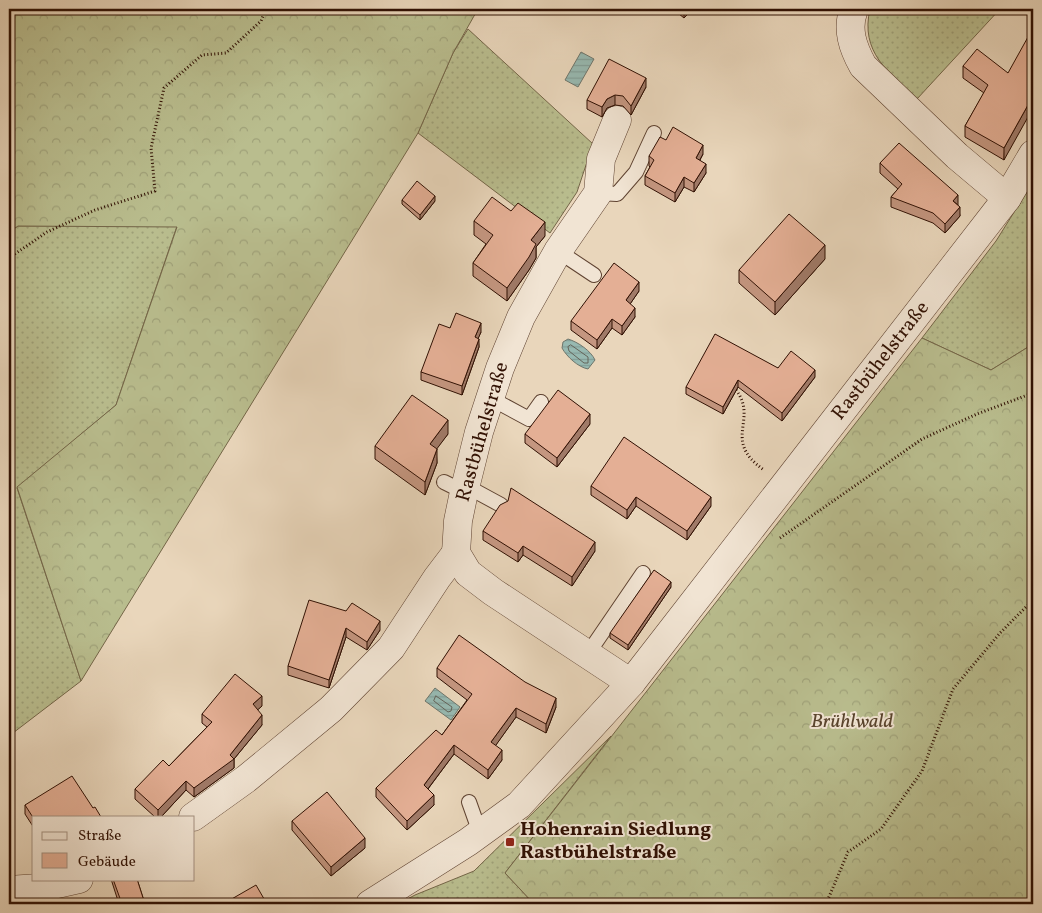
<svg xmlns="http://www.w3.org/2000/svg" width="1042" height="913" viewBox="0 0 1042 913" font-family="Vollkorn,serif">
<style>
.grass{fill:url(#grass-dots);stroke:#746648}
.forest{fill:url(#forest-crowns);stroke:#746648}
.water{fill:url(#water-rules);stroke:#6e756b}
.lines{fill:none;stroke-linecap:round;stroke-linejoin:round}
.shore{stroke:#64645a;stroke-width:1}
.service-casing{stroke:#5e4231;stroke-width:16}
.minor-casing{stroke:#5e4231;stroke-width:29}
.path{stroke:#301003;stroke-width:3;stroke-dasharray:1 2.5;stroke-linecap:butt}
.service{stroke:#f1e4d3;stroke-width:14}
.minor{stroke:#f1e4d3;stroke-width:28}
.wall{fill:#c49680;stroke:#301003}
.shaded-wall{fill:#a07a68;stroke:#301003}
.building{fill:#e4af95;stroke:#301003}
.poi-dot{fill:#8f2418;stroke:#f1e4d3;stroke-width:2}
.labels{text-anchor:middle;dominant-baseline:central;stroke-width:4;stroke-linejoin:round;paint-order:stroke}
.street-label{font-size:20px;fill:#301003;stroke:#f1e4d3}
.park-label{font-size:20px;font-style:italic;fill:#59442d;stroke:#f1e4d3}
.poi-label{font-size:20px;font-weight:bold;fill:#301003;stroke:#f1e4d3;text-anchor:start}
</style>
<defs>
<pattern id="grass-dots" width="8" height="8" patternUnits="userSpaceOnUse" patternTransform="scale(1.25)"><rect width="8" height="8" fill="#b9bd8e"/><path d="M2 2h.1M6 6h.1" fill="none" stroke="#9fa179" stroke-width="1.8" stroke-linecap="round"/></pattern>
<pattern id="forest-crowns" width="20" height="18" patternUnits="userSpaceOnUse" patternTransform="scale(1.25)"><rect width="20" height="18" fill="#b9bd8e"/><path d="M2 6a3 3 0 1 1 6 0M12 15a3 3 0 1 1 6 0" fill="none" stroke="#9fa179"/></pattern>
<pattern id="water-rules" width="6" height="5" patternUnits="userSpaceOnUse" patternTransform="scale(1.25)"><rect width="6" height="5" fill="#97b9b1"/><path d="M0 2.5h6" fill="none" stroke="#829e97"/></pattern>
</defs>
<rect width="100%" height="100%" fill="#e9d6bb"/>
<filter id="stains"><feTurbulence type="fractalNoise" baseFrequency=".004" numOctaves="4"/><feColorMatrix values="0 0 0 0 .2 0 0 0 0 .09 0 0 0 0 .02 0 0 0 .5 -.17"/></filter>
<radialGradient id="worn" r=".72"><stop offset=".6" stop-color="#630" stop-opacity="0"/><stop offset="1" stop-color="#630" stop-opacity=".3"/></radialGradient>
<g class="grass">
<path d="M870,9H1000L917,99C888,72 860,52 870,9Z"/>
<polygon points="468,29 593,144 577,192 550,233 418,133 453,53"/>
<polygon points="1033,182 1033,344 991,370 922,338 996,241"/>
<polygon points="18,226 177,226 116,405 17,488 81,681 9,736 9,232"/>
<polygon points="611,736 505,873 534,904 398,904 415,895 474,871"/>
</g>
<g class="forest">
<polygon points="9,9 478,9 453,53 418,133 81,681 17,487 116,405 177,227 18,226 9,232"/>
<polygon points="922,338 991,370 1033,344 1033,904 534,904 505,873"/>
</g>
<g class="water">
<polygon points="581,52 594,59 578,87 565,80"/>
<path d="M568,339C578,342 591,351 595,360L588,369C578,367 567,357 562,348L563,342Z"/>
<polygon points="435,688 460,707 451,720 425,701"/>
</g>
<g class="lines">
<g class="shore">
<polygon points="571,345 588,357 588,363 584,363 569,351 568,347"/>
<polygon points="436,696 452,707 451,711 448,712 434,701"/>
</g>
<defs>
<g id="service">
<polyline points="598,193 617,194 636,172 654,133"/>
<polyline points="558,251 594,275"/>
<polyline points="490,398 529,419 541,402"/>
<polyline points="444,482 464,492"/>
<polyline points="466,486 501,505"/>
<polyline points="587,655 643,573"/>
<polyline points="469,802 480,833"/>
</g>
<g id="minor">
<path d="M854,9C846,29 853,48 863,66L957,156L1007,198"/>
<polyline points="617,120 601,159 598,193 558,251 521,317 500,368 479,432 464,492 458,521 456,553 468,573 493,592 631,683"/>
<polyline points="193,817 246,779 331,709 391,648 437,578 456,553"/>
<polyline points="9,890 39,888 79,879"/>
<polyline points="370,904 468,842 519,805 631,683 1007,198 1033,154"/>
</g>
</defs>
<use href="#service" class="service-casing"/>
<use href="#minor" class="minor-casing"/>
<g class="path">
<polyline points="9,258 47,232 95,210 155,191 151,148 164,88 202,55 226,53 261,21 266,9"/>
<path d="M736,390C759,420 721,440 764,470"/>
<polyline points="780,538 922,439 977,414 1033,393"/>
<polyline points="826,904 848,852 881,829 922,771 953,689 1000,633 1033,600"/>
</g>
<use href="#service" class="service"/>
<use href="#minor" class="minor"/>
</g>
<g class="wall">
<polygon points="673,9 693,9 684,18"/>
<polygon points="963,66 1008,73 1004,160 965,137 965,126 984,93 963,78"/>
<polygon points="646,87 631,115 623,106 615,105 607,108 602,117 587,109 587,100"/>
<polygon points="666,140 703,154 700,160 706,173 694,192 684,187 675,202 645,185 645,176 650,167 649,166 649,156"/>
<polygon points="880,163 958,205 960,216 945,233 933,223 891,207 891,197 898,189 880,173"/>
<polygon points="402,200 435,201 420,220 402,204"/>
<polygon points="474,221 545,236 536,247 536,258 529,270 507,301 473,276 473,263 486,244 474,235"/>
<polygon points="825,259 775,315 739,283 739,270"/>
<polygon points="639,291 630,304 635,317 622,335 612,328 597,349 571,330 571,321"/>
<polygon points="450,328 481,332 478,338 479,347 462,395 421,380 421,372"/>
<polygon points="778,368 815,377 782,421 738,387 723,414 686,394 686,387"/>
<polygon points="590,424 557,467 525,443 525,434"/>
<polygon points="448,434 436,449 437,463 425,495 375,459 375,446"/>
<polygon points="591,486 711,506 687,540 636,506 627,519 591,495"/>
<polygon points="483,531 595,551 572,586 523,555 518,562 483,540"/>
<polygon points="671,587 628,650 610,638 610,633"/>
<polygon points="346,611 380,630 367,650 346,637 329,688 288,675 288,666"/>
<polygon points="437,668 556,707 546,733 516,717 495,746 502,760 488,779 454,754 428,789 434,805 407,830 376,797 376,788 442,735 467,700 437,677"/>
<polygon points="262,706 257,710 262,725 234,759 234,768 194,797 186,790 161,817 155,817 135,799 135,789 169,766 207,727 202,723 202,714"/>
<polygon points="25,805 93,808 34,817 34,828 25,814"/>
<polygon points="292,821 365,848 331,876 292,830"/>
<polygon points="111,879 137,879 145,904 119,904"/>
</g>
<g class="shaded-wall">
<polygon points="684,9 693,9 684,18"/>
<polygon points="646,78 646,87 631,115 631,106"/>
<polygon points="615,95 615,105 607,108 602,117 602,107 607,99"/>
<polygon points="1033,96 1033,108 1004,160 1004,148"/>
<polygon points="703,145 703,154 696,167 696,158"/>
<polygon points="706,164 706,173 694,192 694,183"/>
<polygon points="684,177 684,187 675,202 675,193"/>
<polygon points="958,195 958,205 953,201"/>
<polygon points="435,196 435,201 420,220 420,215"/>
<polygon points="960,207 960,216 945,233 945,224"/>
<polygon points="545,222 545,236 536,247 536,258 529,270 507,301 507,288 531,240"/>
<polygon points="825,245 825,259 775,315 775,302"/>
<polygon points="639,282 639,291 626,310 626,300"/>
<polygon points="635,308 635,317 622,335 622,326"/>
<polygon points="612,319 612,328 597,349 597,340"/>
<polygon points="481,323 481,332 475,346 475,337"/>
<polygon points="479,339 479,347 462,395 462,386"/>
<polygon points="815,370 815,377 782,421 782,413"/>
<polygon points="738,380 738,387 723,414 723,407"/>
<polygon points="590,414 590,424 557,467 557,458"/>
<polygon points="448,420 448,434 430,458 430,444"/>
<polygon points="437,449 437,463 425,495 425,482"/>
<polygon points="636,497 636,506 627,519 627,510"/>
<polygon points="711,497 711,506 687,540 687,531"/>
<polygon points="595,542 595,551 572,586 572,577"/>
<polygon points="523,546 523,555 518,562 518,553"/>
<polygon points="671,582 671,587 628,650 628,645"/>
<polygon points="380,621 380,630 367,650 367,642"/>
<polygon points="346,628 346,637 329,688 329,680"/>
<polygon points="262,696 262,706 253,714 253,704"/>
<polygon points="556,698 556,707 546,733 546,724"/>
<polygon points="516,708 516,717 491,752 491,742"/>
<polygon points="262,715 262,725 234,759 234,768 194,797 194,788 230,755"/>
<polygon points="454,745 454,754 424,794 424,785"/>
<polygon points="502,750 502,760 488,779 488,770"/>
<polygon points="186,781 186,790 161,817 158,817 158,810"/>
<polygon points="434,795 434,805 407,830 407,821"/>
<polygon points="365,838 365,848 331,876 331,867"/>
</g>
<g class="building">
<polygon points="1033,28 1033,96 1004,148 965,126 988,85 963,66 977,49 1008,73"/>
<polygon points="609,59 646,78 631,106 623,96 615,95 607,99 602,107 587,100"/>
<polygon points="673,127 703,145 696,158 706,164 694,183 684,177 675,193 645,176 654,160 649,156 660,137 666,140"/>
<polygon points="899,143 958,195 953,201 960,207 945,224 933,213 891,197 902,184 880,163"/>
<polygon points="417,181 435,196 420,215 402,200"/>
<polygon points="492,197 511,211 518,203 545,222 531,240 536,244 529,257 507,288 473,263 493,235 474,221"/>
<polygon points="789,214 825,245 775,302 739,270"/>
<polygon points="614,263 639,282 626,300 635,308 622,326 612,319 597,340 571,321"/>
<polygon points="456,313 481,323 475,337 479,339 462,386 421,372 439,324 450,328"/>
<polygon points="715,334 778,368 791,351 815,370 782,413 738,380 723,407 686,387"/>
<polygon points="558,390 590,414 557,458 525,434"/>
<polygon points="412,395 448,420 430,444 437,449 425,482 375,446"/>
<polygon points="624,437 711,497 687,531 636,497 627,510 591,486"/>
<polygon points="511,488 595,542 572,577 523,546 518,553 483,531 500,505 508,501"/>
<polygon points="654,570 671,582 628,645 610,633"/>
<polygon points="309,600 346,611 352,603 380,621 367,642 346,628 329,680 288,666"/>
<polygon points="459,635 525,682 556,698 546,724 516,708 491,742 502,750 488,770 454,745 424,785 434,795 407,821 376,788 436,730 442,735 472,694 437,668"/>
<polygon points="235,674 262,696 253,704 262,715 230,755 234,759 194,788 186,781 158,810 135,789 163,760 169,766 212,722 202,714"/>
<polygon points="72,776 93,808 95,807 101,817 34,817 34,819 25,805"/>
<polygon points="327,792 365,838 331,867 292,821"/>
<polygon points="113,879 137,879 145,904 122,904"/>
<polygon points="256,885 267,904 223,904"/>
</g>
<rect class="poi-dot" x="505" y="837" width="10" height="10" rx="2.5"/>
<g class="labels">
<g class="street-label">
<text transform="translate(881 361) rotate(-52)">Rastbühelstraße</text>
<text transform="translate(483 432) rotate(-74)">Rastbühelstraße</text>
</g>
<g class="park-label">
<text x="852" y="722">Brühlwald</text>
</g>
<g class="poi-label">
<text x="520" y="830">Hohenrain Siedlung<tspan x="520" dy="23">Rastbühelstraße</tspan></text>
</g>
</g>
<rect width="1042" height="913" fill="none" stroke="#e9d6bb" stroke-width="30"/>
<rect x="10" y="10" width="1022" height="893" fill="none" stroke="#301003" stroke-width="2.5"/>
<rect x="15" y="15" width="1012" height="883" fill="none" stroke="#301003"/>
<rect x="32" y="816" width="162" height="65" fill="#f1e4d3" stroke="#a48f80"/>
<rect x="42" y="832" width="25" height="8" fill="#f1e4d3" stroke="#a48f80"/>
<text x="78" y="840" font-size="15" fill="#301003">Straße</text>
<rect x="42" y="853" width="25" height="15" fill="#e4af95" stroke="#a48f80"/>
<text x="78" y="866" font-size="15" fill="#301003">Gebäude</text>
<rect width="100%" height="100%" filter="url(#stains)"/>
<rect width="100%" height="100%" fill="url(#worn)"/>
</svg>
